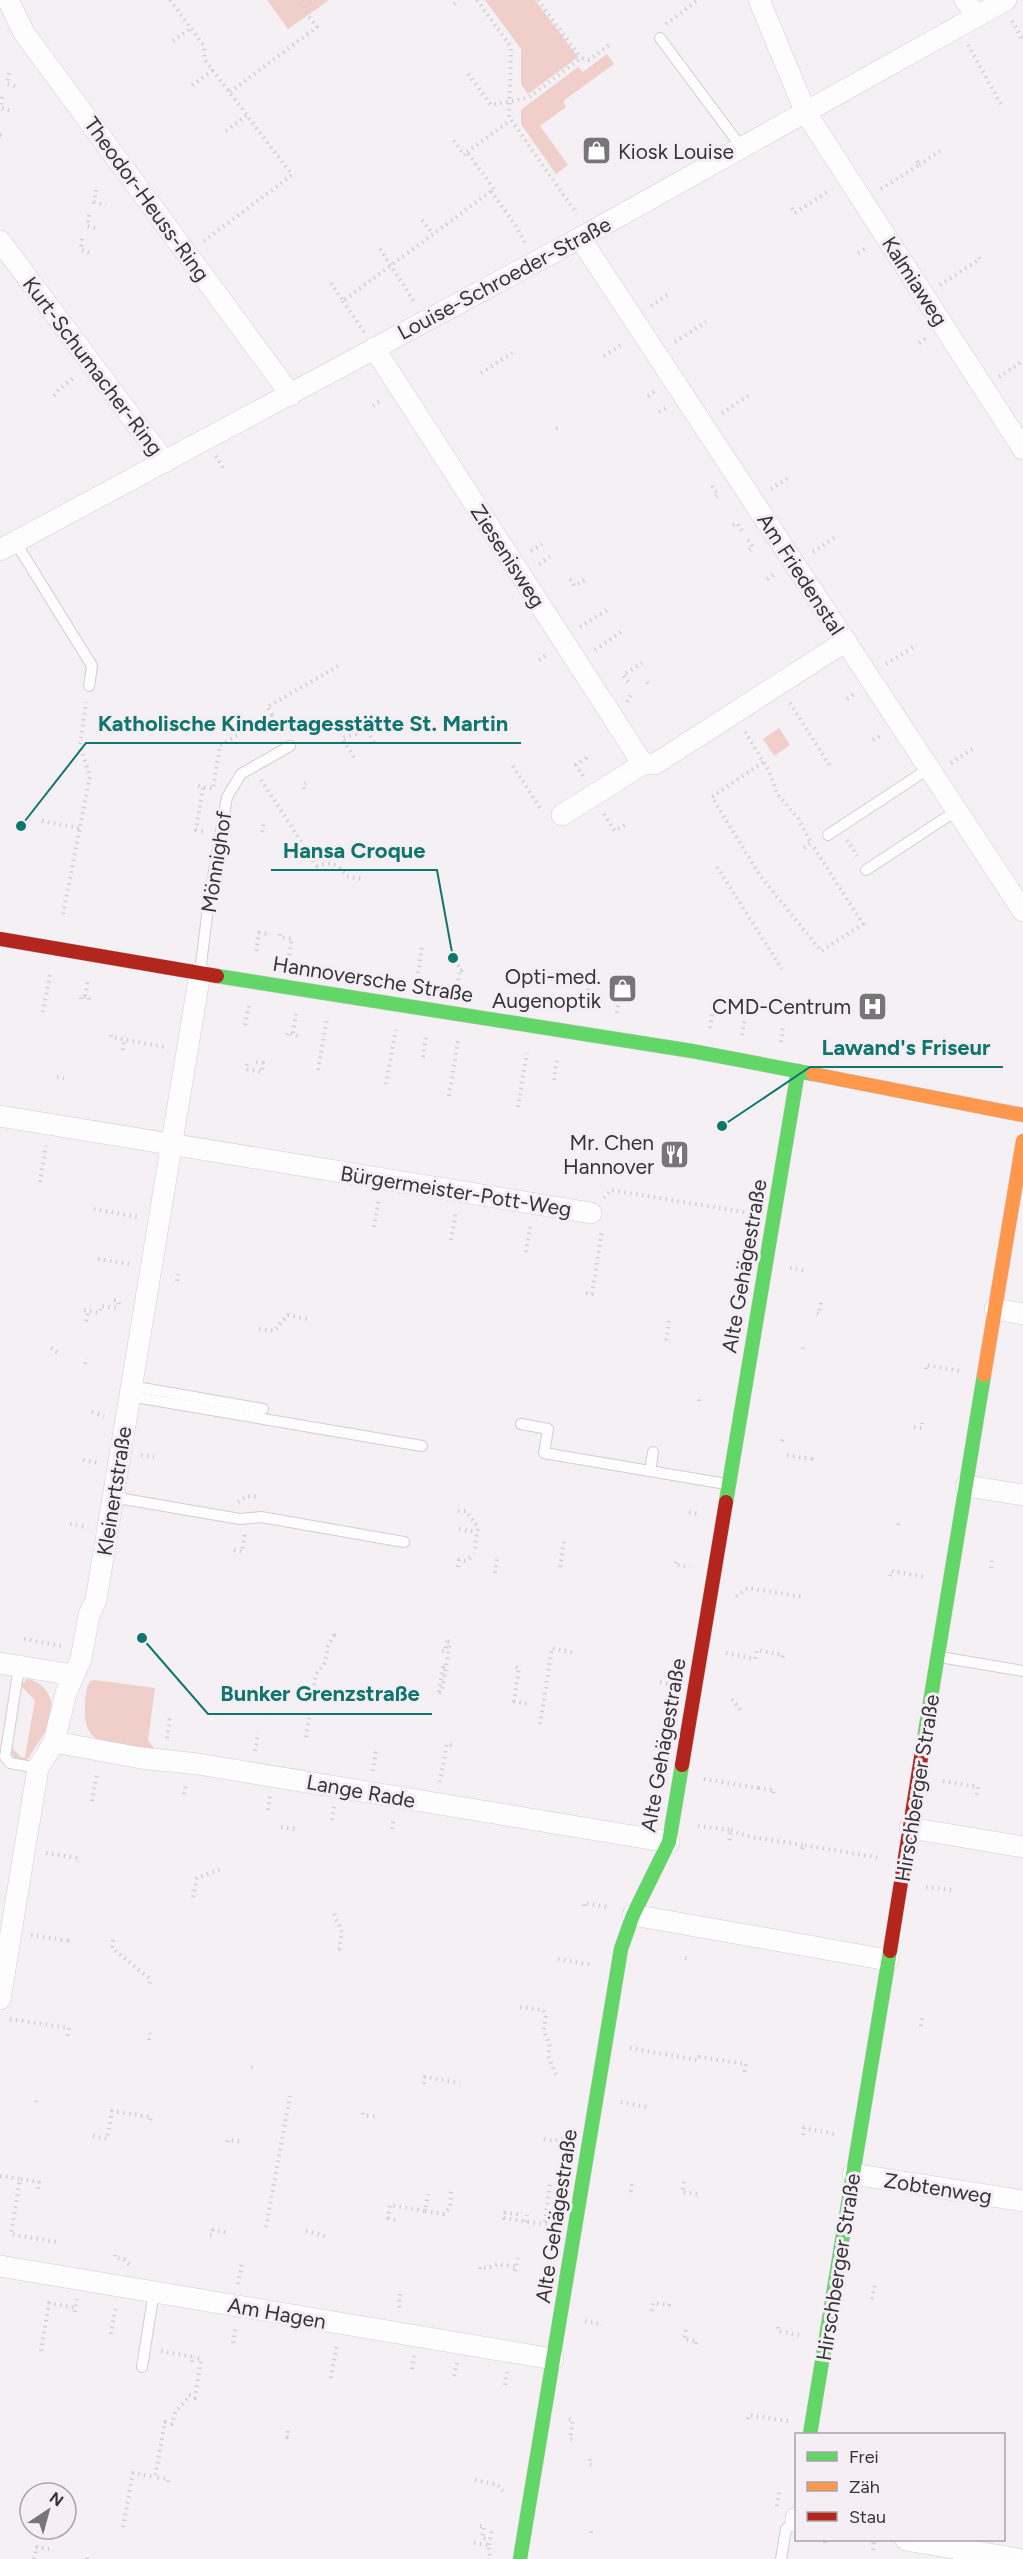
<svg xmlns="http://www.w3.org/2000/svg" width="1023" height="2559" viewBox="0 0 1023 2559" font-family="Figtree,sans-serif">
<style>
.green{fill:#f0ceca}
.lines{fill:none;stroke-linecap:round;stroke-linejoin:round}
.lane-casing{stroke:#d1ced1;stroke-width:12}
.street-casing{stroke:#d1ced1;stroke-width:22}
.fast-casing{stroke:#d1ced1;stroke-width:15}
.slow-casing{stroke:#d1ced1;stroke-width:15}
.jam-casing{stroke:#d1ced1;stroke-width:15}
.path{stroke:#d1d1d1;stroke-width:4;stroke-dasharray:1.5 4.5;stroke-linecap:butt}
.lane{stroke:#fdfdfd;stroke-width:10}
.street{stroke:#fdfdfd;stroke-width:21}
.fast{stroke:#63d668;stroke-width:14}
.slow{stroke:#ff974d;stroke-width:14}
.jam{stroke:#b3261e;stroke-width:14}
.labels{text-anchor:middle;dominant-baseline:central;stroke-width:6;stroke-linejoin:round;paint-order:stroke}
.poi-label{font-size:21px;fill:#353335;stroke:#f5eff5;text-anchor:end}
.street-label{font-size:21px;fill:#353335;stroke:#f5eff5}
.leader{fill:none;stroke:#0f766e;stroke-width:2}
.callout-dot{fill:#0f766e;stroke:#f5eff5;stroke-width:2}
.callout-label{font-size:22px;text-anchor:middle;font-weight:bold;fill:#0f766e;stroke:#f5eff5;stroke-width:6;stroke-linejoin:round;paint-order:stroke}
</style>
<rect width="100%" height="100%" fill="#f4f0f4"/>
<g class="green">
<polygon points="267,0 327,0 328,1 288,29"/>
<polygon points="485,0 535,0 578,57 528,94 521,84 521,49"/>
<polygon points="607,54 614,64 563,101 566,107 540,126 568,165 556,174 521,124 521,110 578,67 583,72"/>
<polygon points="779,728 790,745 774,756 763,739"/>
<path d="M28,1679C48,1684 57,1704 50,1723C45,1735 35,1745 30,1756L26,1761H17L10,1752V1746L22,1758L25,1757L35,1700L20,1685Z"/>
<path d="M95,1680L155,1688L148,1740L157,1753C126,1748 82,1751 85,1709C85,1699 85,1690 90,1681Z"/>
</g>
<g class="lines">
<defs>
<g id="lane">
<polyline points="660,38 742,148"/>
<polyline points="16,543 92,666 89,686"/>
<polyline points="828,835 928,769"/>
<polyline points="866,870 956,811"/>
<polyline points="200,972 209,900 227,797 241,774 290,746"/>
<polyline points="131,1386 263,1409"/>
<polyline points="129,1396 422,1446"/>
<polyline points="521,1424 548,1429 544,1453 726,1484"/>
<polyline points="650,1471 653,1452"/>
<polyline points="112,1497 240,1519 261,1517 404,1542"/>
<polyline points="940,1657 1023,1671"/>
<polyline points="19,1667 5,1757 10,1763 38,1768"/>
<polyline points="142,2367 154,2292"/>
<polyline points="781,2559 786,2529 796,2521"/>
</g>
<g id="street">
<polyline points="8,0 24,33 291,395"/>
<polyline points="759,0 806,113 1023,449"/>
<polyline points="965,0 976,15"/>
<polyline points="580,238 1023,911"/>
<polyline points="0,241 165,462"/>
<polyline points="374,348 643,764"/>
<polyline points="0,550 580,238 1006,0"/>
<polyline points="562,815 643,764 655,764 846,641"/>
<polyline points="0,1116 591,1213"/>
<polyline points="995,1309 1023,1314"/>
<polyline points="966,1486 1023,1495"/>
<polyline points="0,1663 74,1675"/>
<polyline points="54,1742 141,1758 198,1764 669,1842"/>
<polyline points="910,1828 1023,1847"/>
<polyline points="633,1915 888,1960"/>
<polyline points="0,1999 38,1768 54,1742 66,1693 81,1659 89,1615 96,1600 200,973"/>
<polyline points="853,2174 1023,2201"/>
<polyline points="0,2266 553,2359"/>
<polyline points="796,2518 796,2521"/>
<polyline points="906,2540 1018,2559"/>
</g>
<g id="fast">
<polyline points="217,976 692,1051 813,1074"/>
<polyline points="726,1502 798,1071"/>
<polyline points="923,1745 984,1375"/>
<polyline points="810,2434 890,1951"/>
<polyline points="520,2559 621,1949 633,1915 669,1842 682,1765"/>
</g>
<g id="slow">
<polyline points="813,1074 1023,1115"/>
<polyline points="984,1375 1023,1141"/>
</g>
<g id="jam">
<polyline points="0,939 217,976"/>
<polyline points="682,1765 726,1502"/>
<polyline points="890,1951 923,1745"/>
</g>
</defs>
<use href="#lane" class="lane-casing"/>
<use href="#street" class="street-casing"/>
<use href="#fast" class="fast-casing"/>
<use href="#slow" class="slow-casing"/>
<use href="#jam" class="jam-casing"/>
<g class="path">
<polyline points="170,0 204,46 205,60 292,175 204,241"/>
<polyline points="477,0 511,47 509,117 577,214"/>
<polyline points="538,0 581,58"/>
<polyline points="454,4 459,0"/>
<polyline points="1012,21 1023,41"/>
<polyline points="666,24 698,0"/>
<polyline points="173,41 191,28"/>
<polyline points="968,45 1003,108"/>
<polyline points="9,73 7,84 19,87"/>
<polyline points="468,74 491,105 528,98 581,58 589,60 612,43"/>
<polyline points="192,85 213,70"/>
<polyline points="230,92 317,27 304,10 302,0"/>
<polyline points="2,97 1,108 12,111"/>
<polyline points="226,131 247,115"/>
<polyline points="0,135 5,136"/>
<polyline points="467,152 511,120"/>
<polyline points="919,165 940,151"/>
<polyline points="881,189 919,165 917,160"/>
<polyline points="96,190 94,202 106,205"/>
<polyline points="491,191 516,226 525,243"/>
<polyline points="792,208 795,213 830,190"/>
<polyline points="89,215 87,226 99,229"/>
<polyline points="422,220 433,234"/>
<polyline points="82,239 81,250 93,254"/>
<polyline points="380,249 415,303"/>
<polyline points="858,253 867,247"/>
<polyline points="331,283 343,301 494,189 467,152 464,155 453,140"/>
<polyline points="940,285 980,259 977,254"/>
<polyline points="343,301 364,332"/>
<polyline points="651,306 669,294"/>
<polyline points="675,342 706,322"/>
<polyline points="919,343 926,338"/>
<polyline points="604,356 624,343"/>
<polyline points="481,373 512,353"/>
<polyline points="999,377 1023,361"/>
<polyline points="54,396 59,389 76,376"/>
<polyline points="648,396 655,391"/>
<polyline points="373,406 381,400"/>
<polyline points="659,412 666,408"/>
<polyline points="722,413 751,394"/>
<polyline points="556,429 560,427"/>
<polyline points="216,456 225,471"/>
<polyline points="712,486 718,495 715,497"/>
<polyline points="771,489 788,478 789,481"/>
<polyline points="733,525 737,523 742,531"/>
<polyline points="748,540 753,547 749,550"/>
<polyline points="531,551 542,544"/>
<polyline points="813,552 837,536 838,537"/>
<polyline points="539,564 550,557"/>
<polyline points="570,579 575,586 586,579"/>
<polyline points="767,579 777,573"/>
<polyline points="580,627 607,610"/>
<polyline points="595,650 621,632"/>
<polyline points="539,660 546,655"/>
<polyline points="886,664 917,645"/>
<polyline points="628,682 623,675 642,663"/>
<polyline points="647,682 650,687"/>
<polyline points="847,699 854,694"/>
<polyline points="627,702 632,692"/>
<polyline points="790,703 830,766"/>
<polyline points="272,715 282,732"/>
<polyline points="367,731 375,744"/>
<polyline points="745,732 769,771 777,794 798,818 811,843"/>
<polyline points="873,740 883,734"/>
<polyline points="354,757 342,738 390,725 394,732"/>
<polyline points="763,762 712,797 759,874 821,951 863,924 813,846"/>
<polyline points="951,763 974,748"/>
<polyline points="513,766 542,811"/>
<polyline points="583,776 576,765 586,758 585,756"/>
<path d="M261,780L317,866C330,861 340,864 346,876L361,879"/>
<polyline points="198,786 213,789 220,745 272,715 267,707 338,666"/>
<polyline points="203,788 196,830 205,832"/>
<polyline points="304,789 303,785 310,781"/>
<polyline points="604,814 615,831 625,825 626,827"/>
<polyline points="42,821 79,828"/>
<polyline points="262,832 264,822"/>
<polyline points="847,840 857,856"/>
<polyline points="804,848 811,843"/>
<polyline points="717,867 782,969"/>
<polyline points="63,914 90,776 80,746 86,702"/>
<polyline points="280,934 280,937 292,939 289,957"/>
<polyline points="256,951 259,933 270,934 270,933"/>
<polyline points="458,965 460,970 462,970 463,966"/>
<polyline points="417,979 422,947"/>
<polyline points="457,986 460,970"/>
<polyline points="85,996 88,980"/>
<polyline points="81,999 81,996 89,997 89,1000"/>
<polyline points="586,1008 588,984"/>
<polyline points="43,1012 50,975"/>
<polyline points="617,1013 621,991"/>
<polyline points="245,1025 249,1005"/>
<polyline points="710,1028 713,1010"/>
<polyline points="293,1033 296,1014"/>
<polyline points="111,1035 111,1037 165,1047"/>
<polyline points="287,1035 288,1032 298,1036"/>
<polyline points="742,1035 745,1019"/>
<polyline points="781,1042 783,1025"/>
<polyline points="123,1050 124,1039"/>
<polyline points="423,1057 426,1036"/>
<polyline points="247,1064 246,1069 262,1072 263,1063 255,1062 255,1060"/>
<polyline points="318,1070 327,1018"/>
<polyline points="57,1077 64,1078"/>
<polyline points="554,1080 557,1058"/>
<polyline points="386,1084 396,1030"/>
<polyline points="449,1096 458,1041"/>
<polyline points="518,1107 527,1053"/>
<polyline points="40,1182 46,1146"/>
<polyline points="604,1198 611,1190 750,1213"/>
<polyline points="94,1209 137,1217"/>
<polyline points="374,1227 379,1198"/>
<polyline points="451,1240 456,1211"/>
<polyline points="526,1252 531,1223"/>
<polyline points="98,1259 129,1264"/>
<polyline points="790,1268 807,1271"/>
<polyline points="177,1281 178,1274"/>
<polyline points="586,1293 592,1294 602,1231"/>
<polyline points="114,1300 118,1301 119,1305"/>
<polyline points="84,1310 99,1313 101,1306 117,1308 118,1305"/>
<polyline points="817,1313 819,1314 822,1299"/>
<polyline points="86,1321 88,1311"/>
<polyline points="669,1321 666,1341 670,1342"/>
<polyline points="259,1329 274,1331 288,1315 307,1319 306,1321"/>
<polyline points="51,1348 58,1353"/>
<polyline points="803,1349 804,1344"/>
<polyline points="85,1364 86,1358"/>
<polyline points="926,1369 926,1365 960,1371"/>
<polyline points="699,1401 699,1397"/>
<polyline points="92,1412 104,1416"/>
<polyline points="914,1427 922,1428 922,1423"/>
<polyline points="782,1441 783,1436"/>
<polyline points="141,1455 154,1457"/>
<polyline points="787,1455 812,1459 811,1463"/>
<polyline points="83,1460 99,1463"/>
<polyline points="238,1502 247,1496 256,1497"/>
<polyline points="458,1511 466,1511 478,1527 474,1553"/>
<polyline points="689,1512 699,1514"/>
<polyline points="70,1524 88,1527"/>
<polyline points="898,1525 899,1520"/>
<polyline points="459,1529 477,1532"/>
<polyline points="234,1550 242,1552 245,1534"/>
<polyline points="676,1562 675,1565 690,1567"/>
<polyline points="458,1567 459,1560 466,1561 474,1555"/>
<polyline points="560,1567 564,1542"/>
<polyline points="991,1568 992,1561"/>
<polyline points="495,1573 497,1557"/>
<polyline points="890,1576 891,1571 926,1577"/>
<polyline points="736,1596 748,1588 803,1597"/>
<polyline points="24,1639 62,1646"/>
<polyline points="442,1651 445,1651 447,1641"/>
<polyline points="726,1653 755,1659 757,1650 783,1655 782,1658"/>
<polyline points="516,1667 519,1668 514,1701 528,1704"/>
<polyline points="660,1682 670,1684"/>
<polyline points="439,1692 443,1667 439,1667"/>
<polyline points="439,1693 442,1691 450,1642 447,1641"/>
<polyline points="312,1697 316,1674 325,1663 328,1646 334,1635 332,1635"/>
<polyline points="732,1699 741,1711"/>
<polyline points="540,1724 552,1648 573,1653"/>
<polyline points="306,1737 309,1718"/>
<polyline points="167,1738 170,1718"/>
<polyline points="255,1751 258,1733"/>
<polyline points="373,1771 376,1751 374,1751"/>
<polyline points="704,1779 758,1788 758,1791"/>
<polyline points="943,1781 978,1787 976,1798"/>
<polyline points="440,1782 447,1744 454,1746"/>
<polyline points="758,1788 774,1790 773,1794"/>
<polyline points="184,1794 186,1783"/>
<polyline points="92,1801 97,1772"/>
<polyline points="268,1810 270,1796"/>
<polyline points="332,1820 334,1807"/>
<polyline points="698,1826 731,1830 729,1843"/>
<polyline points="281,1827 296,1829"/>
<polyline points="392,1829 394,1817"/>
<polyline points="731,1830 746,1836 803,1845"/>
<polyline points="802,1849 803,1845 880,1858"/>
<polyline points="46,1853 78,1858 78,1862"/>
<polyline points="926,1887 952,1890"/>
<polyline points="193,1897 197,1878 221,1869"/>
<polyline points="584,1906 584,1903 608,1907"/>
<polyline points="334,1914 342,1932 339,1949 335,1950"/>
<polyline points="31,1935 68,1941 67,1944"/>
<polyline points="113,1940 112,1948 150,1979 149,1985"/>
<polyline points="685,1958 690,1959"/>
<polyline points="558,1959 592,1965"/>
<polyline points="520,2007 543,2010 546,2015 544,2030 550,2047 548,2056 556,2075"/>
<polyline points="10,2019 69,2028 67,2037"/>
<polyline points="921,2026 922,2018"/>
<polyline points="149,2040 150,2033"/>
<polyline points="630,2048 698,2060 699,2057 746,2064 744,2073"/>
<polyline points="251,2067 256,2068"/>
<polyline points="424,2084 425,2077 460,2083"/>
<polyline points="36,2102 37,2097"/>
<polyline points="621,2102 647,2107"/>
<polyline points="363,2113 363,2115 378,2117"/>
<polyline points="803,2135 804,2128 835,2134"/>
<polyline points="93,2136 107,2139 112,2111 151,2117 150,2121"/>
<polyline points="544,2139 554,2141 564,2138"/>
<polyline points="227,2142 228,2140 243,2142"/>
<polyline points="0,2176 20,2179"/>
<polyline points="684,2182 682,2192 698,2194 697,2198"/>
<polyline points="632,2184 631,2191 635,2193"/>
<polyline points="38,2189 39,2182 20,2179 11,2234 56,2242"/>
<polyline points="425,2211 444,2214 450,2207 451,2191"/>
<polyline points="518,2214 505,2213 504,2218 542,2224 550,2223"/>
<polyline points="395,2220 388,2218 390,2205 425,2211 428,2194"/>
<polyline points="526,2222 527,2215"/>
<polyline points="545,2222 550,2184"/>
<polyline points="266,2227 290,2096"/>
<polyline points="306,2231 329,2237"/>
<polyline points="210,2235 212,2235 213,2230 228,2233"/>
<polyline points="115,2255 115,2258 124,2259 131,2266"/>
<polyline points="480,2269 480,2267 488,2268 498,2264 516,2267"/>
<polyline points="515,2271 518,2258"/>
<polyline points="238,2284 242,2263"/>
<polyline points="400,2294 399,2305 401,2311"/>
<polyline points="872,2299 875,2284"/>
<polyline points="652,2311 653,2303 669,2305 669,2303"/>
<polyline points="75,2312 77,2299"/>
<polyline points="585,2321 601,2324 601,2326"/>
<polyline points="778,2327 778,2331 799,2335"/>
<polyline points="686,2330 684,2339 697,2341 696,2345"/>
<polyline points="111,2334 116,2306"/>
<polyline points="233,2343 236,2326"/>
<polyline points="41,2351 49,2303 75,2308"/>
<polyline points="161,2351 193,2357 192,2363"/>
<polyline points="412,2369 414,2356"/>
<polyline points="454,2376 457,2363"/>
<polyline points="331,2378 337,2343"/>
<polyline points="505,2385 507,2372"/>
<polyline points="189,2395 195,2398 201,2359 193,2357"/>
<polyline points="569,2419 573,2420 570,2439 576,2440"/>
<polyline points="748,2419 749,2415 788,2421"/>
<polyline points="288,2431 287,2437 292,2438"/>
<polyline points="590,2459 589,2464 594,2466"/>
<polyline points="475,2480 498,2485 503,2491"/>
<polyline points="168,2482 168,2479 155,2477 165,2422 172,2424 175,2412 189,2397"/>
<polyline points="777,2506 779,2492"/>
<polyline points="480,2526 484,2526 482,2538 490,2539"/>
<polyline points="123,2527 133,2473 155,2477"/>
<polyline points="591,2533 591,2528"/>
<polyline points="474,2543 489,2545 490,2559"/>
<polyline points="825,2543 825,2540"/>
<polyline points="489,2545 492,2528"/>
<polyline points="36,2547 54,2550"/>
<polyline points="873,2550 874,2540"/>
<polyline points="34,2559 37,2545"/>
<polyline points="87,2559 88,2554"/>
</g>
<use href="#lane" class="lane"/>
<use href="#street" class="street"/>
<use href="#fast" class="fast"/>
<use href="#slow" class="slow"/>
<use href="#jam" class="jam"/>
</g>
<defs>
<symbol id="shop-square" viewBox="-11 -11 22 22"><rect x="-9" y="-9" width="18" height="18" rx="4" fill="#787578" stroke="#f5eff5"/><path d="M-5-2.5h2.3a2.7 3.5 0 0 1 5.4 0H5L5.5 6h-11ZM-1.5-2.5h3a1.5 2.3 0 0 0-3 0Z" fill="#fff"/></symbol>
<symbol id="hospital-square" viewBox="-11 -11 22 22"><rect x="-9" y="-9" width="18" height="18" rx="4" fill="#787578" stroke="#f5eff5"/><path d="M-5-5h3v3.5h4V-5h3V5h-3V1.5h-4V5h-3Z" fill="#fff"/></symbol>
<symbol id="restaurant-square" viewBox="-11 -11 22 22"><rect x="-9" y="-9" width="18" height="18" rx="4" fill="#787578" stroke="#f5eff5"/><path d="M-5-6h1v4h1v-4h1v4h1v-4h1v5L-1.5 .5V6h-2V.5L-5-1ZM5-6V6H3V1.5H1.5Q1.5-4 5-6Z" fill="#fff"/></symbol>
</defs>
<g fill-rule="evenodd">
<use href="#shop-square" x="580" y="134" width="33" height="33"/>
<use href="#shop-square" x="606" y="972" width="33" height="33"/>
<use href="#hospital-square" x="856" y="990" width="33" height="33"/>
<use href="#restaurant-square" x="658" y="1138" width="33" height="33"/>
</g>
<g class="labels">
<g class="poi-label">
<text x="618" y="151" text-anchor="start">Kiosk Louise</text>
<text x="601" y="976">Opti-med.<tspan x="601" dy="24">Augenoptik</tspan></text>
<text x="851" y="1006">CMD-Centrum</text>
<text x="654" y="1142">Mr. Chen<tspan x="654" dy="24">Hannover</tspan></text>
</g>
<g class="street-label">
<text transform="translate(147 199) rotate(54)">Theodor-Heuss-Ring</text>
<text transform="translate(504 278) rotate(-28)">Louise-Schroeder-Straße</text>
<text transform="translate(915 281) rotate(57)">Kalmiaweg</text>
<text transform="translate(93 366) rotate(53)">Kurt-Schumacher-Ring</text>
<text transform="translate(508 556) rotate(57)">Ziesenisweg</text>
<text transform="translate(801 574) rotate(57)">Am Friedenstal</text>
<text transform="translate(216 862) rotate(-81)">Mönnighof</text>
<text transform="translate(373 979) rotate(9)">Hannoversche Straße</text>
<text transform="translate(456 1191) rotate(9)">Bürgermeister-Pott-Weg</text>
<text transform="translate(744 1266) rotate(-80)">Alte Gehägestraße</text>
<text transform="translate(114 1491) rotate(-81)">Kleinertstraße</text>
<text transform="translate(663 1745) rotate(-80)">Alte Gehägestraße</text>
<text transform="translate(917 1788) rotate(-81)">Hirschberger Straße</text>
<text transform="translate(361 1791) rotate(10)">Lange Rade</text>
<text transform="translate(938 2188) rotate(9)">Zobtenweg</text>
<text transform="translate(556 2216) rotate(-81)">Alte Gehägestraße</text>
<text transform="translate(838 2267) rotate(-81)">Hirschberger Straße</text>
<text transform="translate(277 2313) rotate(10)">Am Hagen</text>
</g>
</g>
<path class="leader" d="M21 826L86 743H521M453 958L437 870H271M722 1126L810 1067H1003M142 1638L208 1714H432"/>
<g class="callout-dot">
<circle cx="21" cy="826" r="6"/>
<circle cx="453" cy="958" r="6"/>
<circle cx="722" cy="1126" r="6"/>
<circle cx="142" cy="1638" r="6"/>
</g>
<g class="callout-label">
<text x="303" y="731">Katholische Kindertagesstätte St. Martin</text>
<text x="354" y="858">Hansa Croque</text>
<text x="906" y="1055">Lawand's Friseur</text>
<text x="320" y="1701">Bunker Grenzstraße</text>
</g>
<rect x="795" y="2433" width="210" height="108" fill="#f5eff5" stroke="#a8a4a8" stroke-width="1.5"/>
<rect x="807" y="2452" width="30" height="9" fill="#63d668" stroke="#a8a4a8" stroke-width="1.5"/>
<text x="849" y="2463" font-size="18" fill="#353335">Frei</text>
<rect x="807" y="2482" width="30" height="9" fill="#ff974d" stroke="#a8a4a8" stroke-width="1.5"/>
<text x="849" y="2493" font-size="18" fill="#353335">Zäh</text>
<rect x="807" y="2512" width="30" height="9" fill="#b3261e" stroke="#a8a4a8" stroke-width="1.5"/>
<text x="849" y="2523" font-size="18" fill="#353335">Stau</text>
<g transform="translate(48 2511) rotate(36)"><circle r="28" fill="#f5eff5" stroke="#a8a4a8" stroke-width="1.5"/>
<path d="M0-4.5L10 22L0 15L-10 22Z" fill="#787578"/>
<text y="-9" font-size="16" font-weight="bold" text-anchor="middle" fill="#353335">N</text>
</g>
</svg>
